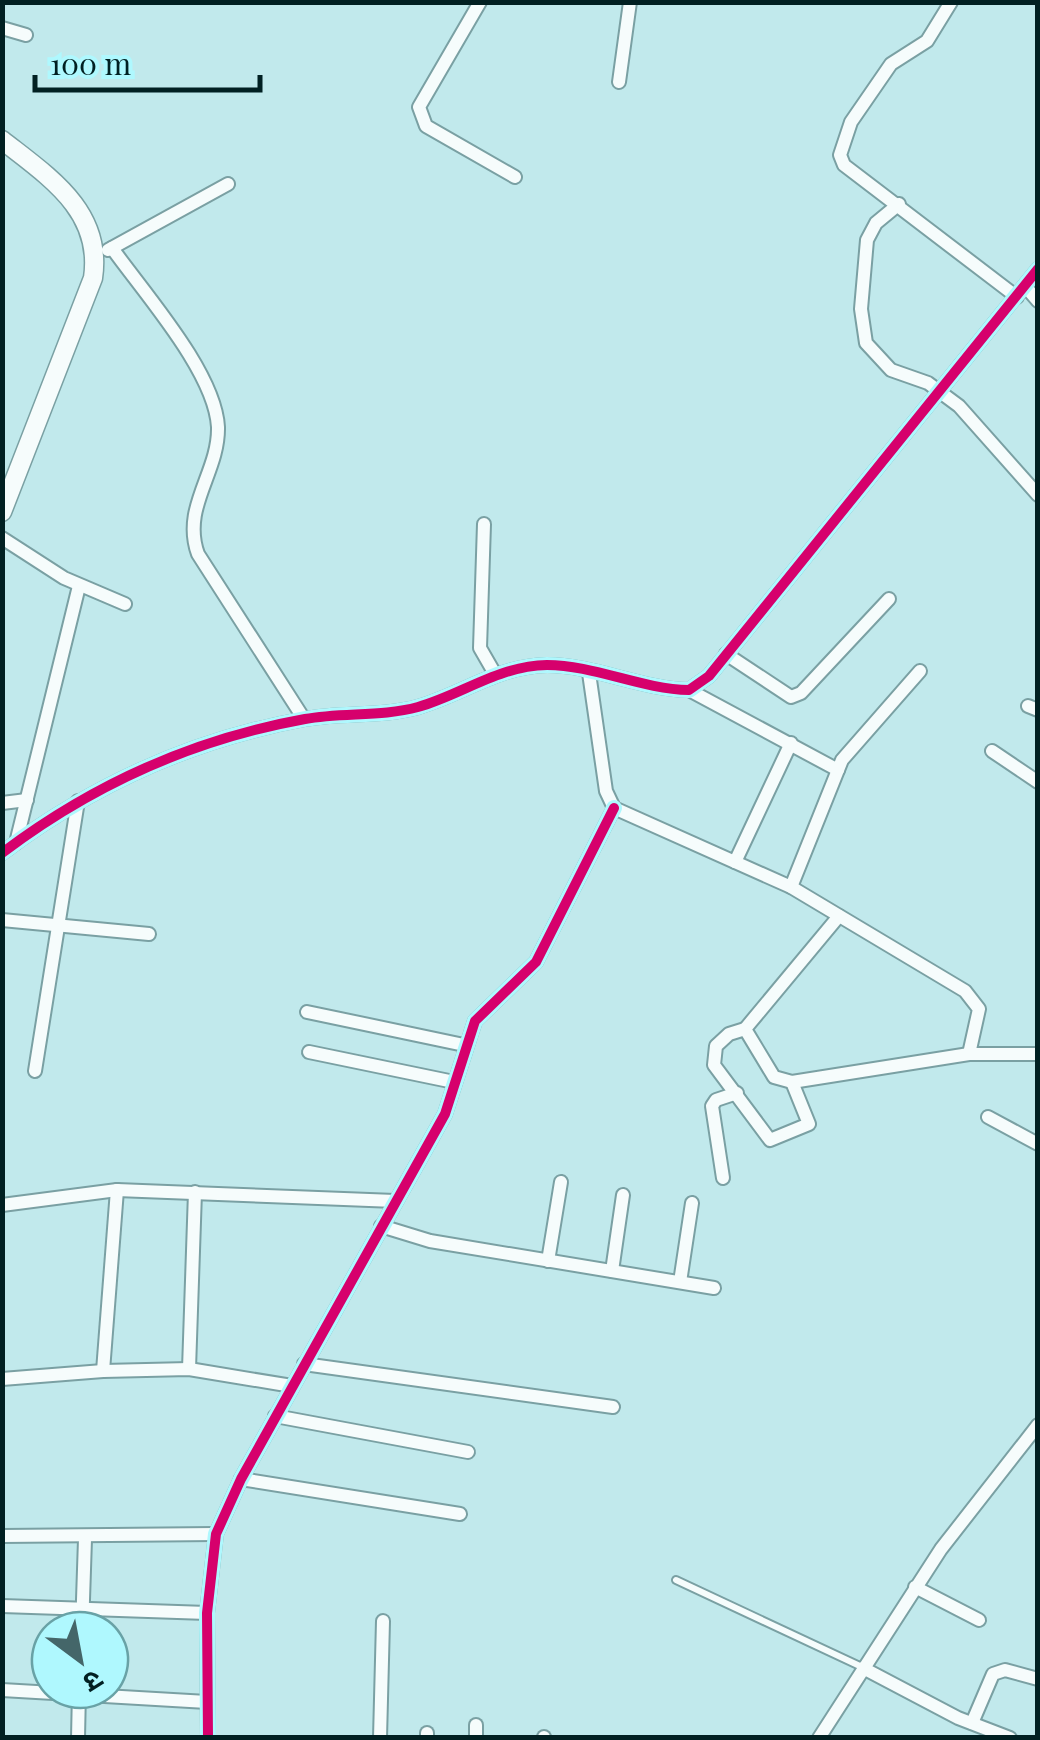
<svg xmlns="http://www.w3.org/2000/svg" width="1040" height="1740" viewBox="0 0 1040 1740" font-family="'Playfair Display','Noto Sans Devanagari',serif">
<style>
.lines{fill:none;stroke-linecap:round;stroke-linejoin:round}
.lane-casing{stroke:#7aa0a3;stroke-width:10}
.street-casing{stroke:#7aa0a3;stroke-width:16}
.secondary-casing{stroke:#7aa0a3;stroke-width:21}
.lane{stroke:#f6fcfc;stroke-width:6}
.street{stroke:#f6fcfc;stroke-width:12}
.secondary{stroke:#f6fcfc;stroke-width:18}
.cycleway-casing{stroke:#aff8fe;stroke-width:16}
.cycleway{stroke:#d6006c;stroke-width:10}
</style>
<rect width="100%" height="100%" fill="#c1e9ec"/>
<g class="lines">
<defs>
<polyline id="lane" points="676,1580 862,1667"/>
<g id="street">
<polyline points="480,2 419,107 426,126 515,177"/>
<polyline points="951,2 927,41 891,64 851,122 840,155 844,165 1017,297"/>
<polyline points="2,28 26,35"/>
<polyline points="619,82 630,2"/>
<polyline points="899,204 876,223 867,240 861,309 866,343 891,370 928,383 959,406 1038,495"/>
<path d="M112,248C144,293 215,372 218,427C219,473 181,507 198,554L304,719"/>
<polyline points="108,250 228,184"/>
<polyline points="1025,286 1038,301"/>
<polyline points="484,524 480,648 495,674"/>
<polyline points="2,538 64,578 125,604"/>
<polyline points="726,654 791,697 801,693 889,599"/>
<polyline points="589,673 606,791 614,808 791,887 965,991 979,1009 969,1054"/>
<polyline points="689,690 838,770"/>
<polyline points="1028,706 1038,710"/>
<polyline points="992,751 1038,782"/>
<polyline points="2,803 27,800"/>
<polyline points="16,843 79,586"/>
<path d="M2,853C92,785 194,739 305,719C342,712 382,717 418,707C463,694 498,666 547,665C594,665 641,689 689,690L709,676L1038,269"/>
<polyline points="735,862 791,743"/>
<polyline points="791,887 842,760 920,671"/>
<polyline points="839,916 745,1029 774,1077 792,1082 969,1054 1038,1054"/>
<polyline points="2,920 149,934"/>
<polyline points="307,1012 464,1045"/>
<polyline points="745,1029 729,1034 716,1046 714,1065 770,1140 809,1124 792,1082"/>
<polyline points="309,1052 454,1082"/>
<polyline points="35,1071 78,801"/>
<polyline points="988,1117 1038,1144"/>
<polyline points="723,1178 712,1106 716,1100 737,1093"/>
<polyline points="2,1205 117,1190 395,1201"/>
<polyline points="381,1226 430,1241 714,1288"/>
<polyline points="548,1261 561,1182"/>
<polyline points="612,1271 623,1195"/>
<polyline points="680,1282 692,1203"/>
<polyline points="304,1364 613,1407"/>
<polyline points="189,1369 195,1192"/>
<polyline points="103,1371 117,1190"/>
<polyline points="2,1379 103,1371 189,1369 292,1386"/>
<polyline points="275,1416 468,1452"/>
<polyline points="241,1479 460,1514"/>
<polyline points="2,1536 216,1534"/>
<polyline points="915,1587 979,1620"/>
<polyline points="2,1606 207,1613"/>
<polyline points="82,1630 85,1539"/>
<polyline points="863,1668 958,1718 1010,1738"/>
<polyline points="2,1690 207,1702"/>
<polyline points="972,1723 993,1674 1005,1670 1038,1679"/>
<polyline points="476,1725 476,1738"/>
<polyline points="427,1733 427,1738"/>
<polyline points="78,1738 79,1690"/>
<polyline points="208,1738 207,1613 216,1534 241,1479 445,1114 475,1021 536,962 614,808"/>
<polyline points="380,1738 383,1621"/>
<polyline points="544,1738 544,1737"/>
<polyline points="819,1738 941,1549 1038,1425"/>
</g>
<path id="secondary" d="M2,140C49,177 103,211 93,278L2,512"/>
</defs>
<use href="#lane" class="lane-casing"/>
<use href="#street" class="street-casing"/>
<use href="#secondary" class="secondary-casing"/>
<use href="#lane" class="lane"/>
<use href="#street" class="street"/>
<use href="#secondary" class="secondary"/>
<defs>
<g id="cycleway">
<path d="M2,853C92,785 194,739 305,719C342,712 382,717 418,707C463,694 498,666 547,665C594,665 641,689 689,690L709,676L1038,269"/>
<polyline points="208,1738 207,1613 216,1534 241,1479 445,1114 475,1021 536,962 614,808"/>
</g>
</defs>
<use href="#cycleway" class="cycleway-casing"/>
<use href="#cycleway" class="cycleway"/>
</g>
<rect width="1040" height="1740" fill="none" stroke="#012022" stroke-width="10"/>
<g transform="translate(80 1660) rotate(148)"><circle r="48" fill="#aff8fe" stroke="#69a2a6" stroke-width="2.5"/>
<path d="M0-8L18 38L0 25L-18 38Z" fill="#446669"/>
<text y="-15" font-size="28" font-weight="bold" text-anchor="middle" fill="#012022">उ</text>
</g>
<path d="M35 75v15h225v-15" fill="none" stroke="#012022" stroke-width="5"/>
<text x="50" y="75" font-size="30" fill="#012022" stroke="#aff8fe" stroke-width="8" paint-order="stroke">100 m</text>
</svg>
